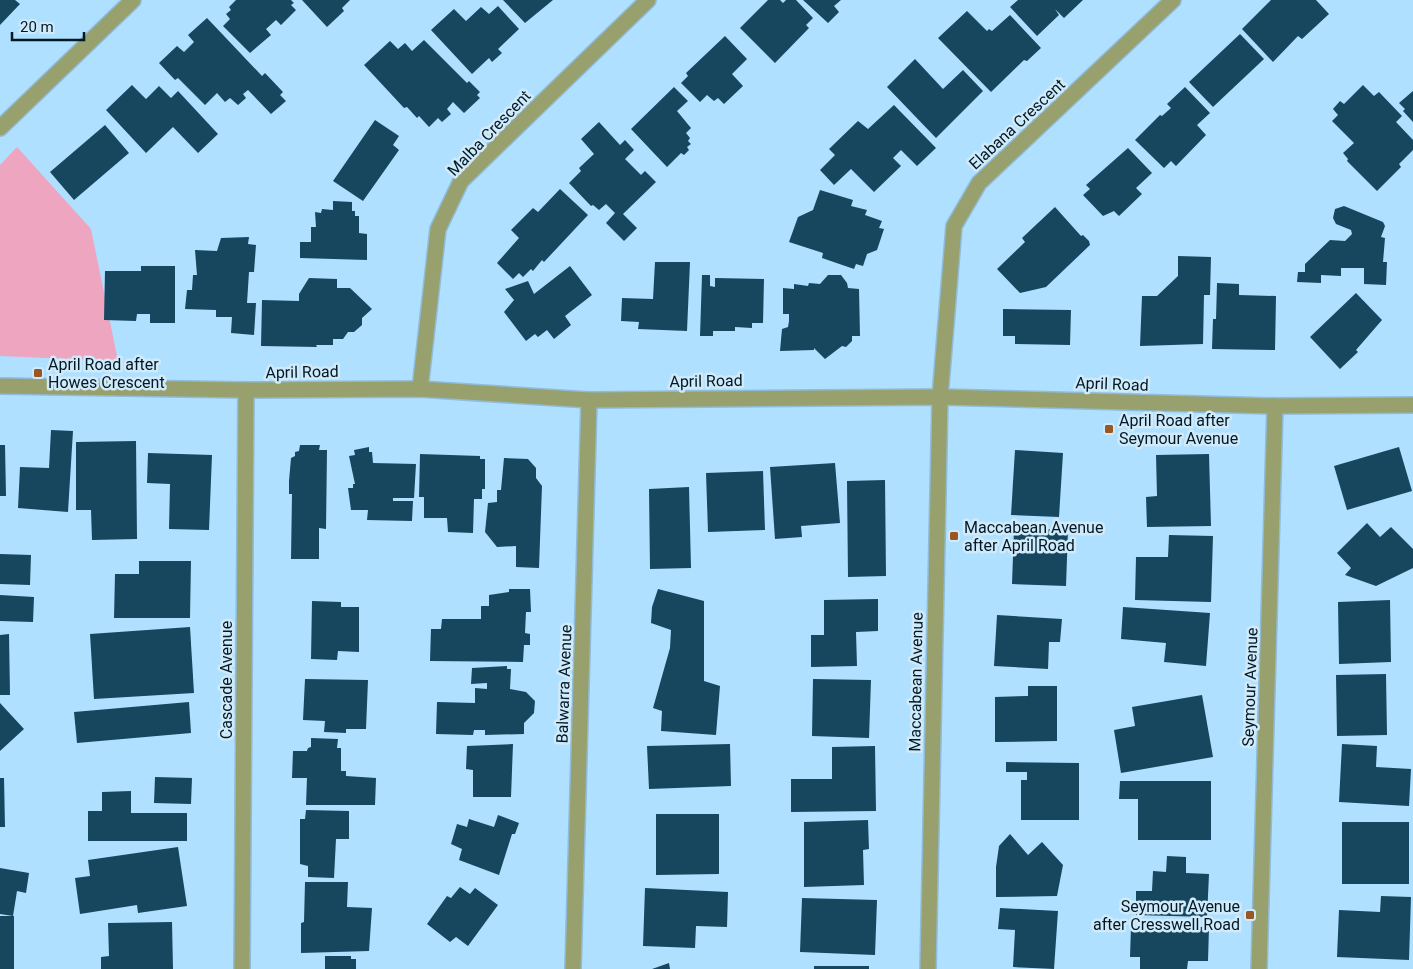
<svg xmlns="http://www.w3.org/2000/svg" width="1413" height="969" viewBox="0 0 1413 969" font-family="Roboto,sans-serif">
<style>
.green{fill:#eea5c0}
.building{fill:#17465f}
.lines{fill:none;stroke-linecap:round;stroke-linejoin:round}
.minor-casing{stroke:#90bcd8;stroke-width:18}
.minor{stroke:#98a06e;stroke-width:15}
.poi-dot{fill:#985723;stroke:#d1eaf9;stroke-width:2}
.labels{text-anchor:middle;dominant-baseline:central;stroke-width:5;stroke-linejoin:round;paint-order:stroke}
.street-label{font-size:16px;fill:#011927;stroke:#d1eaf9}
.poi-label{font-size:16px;fill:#011927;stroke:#d1eaf9;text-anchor:start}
</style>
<rect width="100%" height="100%" fill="#afe0ff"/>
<polygon class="green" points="17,147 91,229 118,361 0,356 0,165"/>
<g class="building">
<polygon points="0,0 15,0 20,4 0,25"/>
<polygon points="236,0 291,0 294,3 291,5 296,10 281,25 276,20 266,29 271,35 250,53 223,26 230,19 226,14 231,10 229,7"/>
<polygon points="302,0 350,0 342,8 344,11 327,27"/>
<polygon points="503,0 553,0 525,23"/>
<polygon points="768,0 780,0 783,3 786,0 796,0 813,18 806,25 809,28 775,63 740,28"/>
<polygon points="803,0 841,0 834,6 839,12 828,23"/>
<polygon points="1018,0 1083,0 1064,18 1055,9 1059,15 1037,36 1010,7"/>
<polygon points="1271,0 1316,0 1329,14 1302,39 1298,36 1273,62 1242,29"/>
<polygon points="498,6 519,29 498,49 502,53 492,62 489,58 472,74 431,30 454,9 466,21 481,7 489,14"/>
<polygon points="967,11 987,31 989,29 992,31 1010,15 1041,48 1027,61 1024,60 991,92 938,38"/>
<polygon points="207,18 262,76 265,73 283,92 280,95 286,101 271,114 248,90 243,94 246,98 238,105 230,98 225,102 217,93 205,105 178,78 175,80 159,63 177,46 184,52 194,42 188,35"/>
<polygon points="1240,34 1264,59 1213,107 1189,82"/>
<polygon points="725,36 747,59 732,74 743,86 724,104 718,98 714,101 707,95 700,102 681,83 688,76 686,73"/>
<polygon points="424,40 467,83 469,81 480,92 477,95 480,98 464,113 453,102 447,109 451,114 442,122 438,118 429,127 419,116 417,118 407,107 404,108 364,65 390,41 398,49 405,43 412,51"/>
<polygon points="915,59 943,89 963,70 983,91 936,138 887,87"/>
<polygon points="132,85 146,99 159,86 171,98 178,91 218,134 198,153 173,127 146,153 106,110"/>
<polygon points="1363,85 1374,96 1379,92 1402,116 1396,122 1413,140 1413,150 1399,164 1401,167 1377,191 1347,161 1348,159 1343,153 1354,143 1332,121 1338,115 1333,109 1340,101 1344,104"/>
<polygon points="674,87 688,101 677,111 691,128 686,133 690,138 688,141 691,144 687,147 689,150 684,155 681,153 667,167 631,129"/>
<polygon points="1185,87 1210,113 1197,125 1206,135 1176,166 1171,161 1164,168 1135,140 1160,115 1162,116 1171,108 1167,104"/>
<polygon points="1413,91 1413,122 1403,111 1405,109 1399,103"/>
<polygon points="894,105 936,148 917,166 901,150 893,158 901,166 874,192 851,169 834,185 820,170 835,155 829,149 858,121 868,129"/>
<polygon points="375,120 399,136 393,145 399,150 363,201 333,181"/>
<polygon points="599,122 620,145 625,140 634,150 625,159 641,175 645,171 656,182 623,214 637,228 624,241 606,223 615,213 606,204 599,210 593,205 591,206 569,183 581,171 579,168 594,154 581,139"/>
<polygon points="105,125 129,153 74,200 50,172"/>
<polygon points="1128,148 1152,173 1136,188 1142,194 1119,216 1114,211 1103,216 1083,195 1090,189 1086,185"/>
<polygon points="560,189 588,215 544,262 542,260 533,271 531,269 523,277 519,273 513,279 497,263 519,238 511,230 533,208 538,212"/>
<polygon points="820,190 853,200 851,206 867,210 865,215 882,221 879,228 884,229 877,250 867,254 863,266 856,264 854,269 822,258 823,253 789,242 798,217 813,210"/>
<polygon points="333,201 352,202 352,211 355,211 355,216 359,216 359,233 367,234 367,260 300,258 300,242 311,242 311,227 316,227 315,212 321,213 322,209 333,210"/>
<polygon points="1344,206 1383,222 1385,226 1381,237 1385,238 1383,262 1387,262 1386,285 1364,284 1364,268 1341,268 1341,276 1321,275 1321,283 1297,282 1298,272 1305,272 1305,264 1330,240 1345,241 1352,234 1351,230 1336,224 1333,218 1335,209"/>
<polygon points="1055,207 1081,236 1083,235 1089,241 1090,245 1046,287 1020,293 997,269 1025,242 1022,238"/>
<polygon points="249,237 248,244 256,245 254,272 249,272 247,303 256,303 254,335 231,333 232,317 216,317 216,310 185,309 187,290 192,290 193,275 197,275 195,250 217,251 221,238"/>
<polygon points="1178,256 1211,257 1210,295 1204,295 1203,344 1140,346 1142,296 1157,296 1178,276"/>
<polygon points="655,262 690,262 687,331 638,329 639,322 621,321 622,298 653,299"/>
<polygon points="141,266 175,266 175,323 150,323 150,314 137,314 136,321 104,320 105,271 141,271"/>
<polygon points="570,266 592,295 565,316 571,325 554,339 547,330 538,337 535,334 526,341 504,312 514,300 505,289 528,281 534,294"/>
<polygon points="702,275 710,275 710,286 715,287 715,278 764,279 763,323 752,323 752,328 735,327 735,331 713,331 713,336 700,336"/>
<polygon points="828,275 841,275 847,283 848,288 859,289 860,336 852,336 852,341 846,347 842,346 825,359 814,348 814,350 780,351 782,329 788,327 789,321 789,314 783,314 783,288 794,289 794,284 808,286 809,283 820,284"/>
<polygon points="309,278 337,279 337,288 350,288 372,309 362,318 362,325 354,332 348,332 343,339 333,339 333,345 316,345 317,347 261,346 262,300 299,301 299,294"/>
<polygon points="1217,283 1239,284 1239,295 1276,296 1275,350 1212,349 1213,319 1216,319"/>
<polygon points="1356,293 1382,320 1356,350 1358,352 1340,369 1310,337"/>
<polygon points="1003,309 1071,310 1070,345 1015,344 1015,336 1003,336"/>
<polygon points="51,430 73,431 68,512 18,508 20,467 49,468"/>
<polygon points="136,441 137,539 92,540 91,510 76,510 76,442"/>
<polygon points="0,445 5,445 6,496 0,496"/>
<polygon points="300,445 320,445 319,450 327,450 326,529 319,528 319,559 291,559 292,494 289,494 289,481 291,458 295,456 295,452 299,451"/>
<polygon points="369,447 369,452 372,452 373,463 416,464 414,498 393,498 393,501 413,501 412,521 367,520 368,510 351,510 348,488 353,488 353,484 355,484 349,456 355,455 354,450"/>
<polygon points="1399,447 1412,491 1347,510 1334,466"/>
<polygon points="1015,450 1063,453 1059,517 1011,515"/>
<polygon points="148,453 212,455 209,530 169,529 170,484 147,483"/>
<polygon points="420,454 480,456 480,459 485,459 485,489 482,489 482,499 474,499 473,533 448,532 447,518 424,518 424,497 419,497"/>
<polygon points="1209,454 1211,526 1147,527 1146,497 1157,496 1156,455"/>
<polygon points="504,458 528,459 536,468 536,478 542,486 539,568 516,567 516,546 497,547 485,532 488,503 497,502 497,490 501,490"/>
<polygon points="835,463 840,523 801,526 802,537 775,539 770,467"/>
<polygon points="763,471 765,530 708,532 706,473"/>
<polygon points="885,480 886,576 848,577 847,481"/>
<polygon points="689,487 691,568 650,569 649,489"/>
<polygon points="1367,523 1380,537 1391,527 1413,549 1413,568 1376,586 1345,575 1351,568 1337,553"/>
<polygon points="1014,528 1068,530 1066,586 1012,584"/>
<polygon points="1169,535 1213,536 1211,602 1135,600 1136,557 1168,557"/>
<polygon points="0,554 31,555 30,585 0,584"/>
<polygon points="139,561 191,561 190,618 114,618 115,574 139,574"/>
<polygon points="509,589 530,589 531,612 526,612 525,633 530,634 530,645 524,645 523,662 430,661 431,629 441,629 442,619 481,619 481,606 489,606 489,595 509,592"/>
<polygon points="658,589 704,601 704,681 720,686 716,735 661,731 662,711 653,708 670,648 671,630 651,623 652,607"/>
<polygon points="0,595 34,597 33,622 0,621"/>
<polygon points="878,599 878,631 856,632 857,666 811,667 811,635 824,635 824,600"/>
<polygon points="1390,600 1391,662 1339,664 1338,602"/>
<polygon points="312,601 341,602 341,607 359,607 359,652 338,651 337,660 311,659"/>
<polygon points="1123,607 1210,613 1206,666 1164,662 1166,643 1121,639"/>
<polygon points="997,615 1062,619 1060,642 1049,642 1048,669 994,666"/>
<polygon points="190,627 194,693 94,699 90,634"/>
<polygon points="9,634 10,695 0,695 0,635"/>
<polygon points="507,666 507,669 511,669 510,689 526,692 535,701 534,713 524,723 524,734 485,735 485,730 474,730 473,735 436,734 437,702 475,703 475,688 487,689 487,683 471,684 472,668"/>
<polygon points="1386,674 1387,735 1337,736 1336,675"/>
<polygon points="305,679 368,680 366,729 346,729 346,733 324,732 325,721 303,720"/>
<polygon points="813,679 871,680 869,738 812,736"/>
<polygon points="1028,686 1057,686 1057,741 995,742 995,697 1028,696"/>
<polygon points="1202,695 1213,757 1121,773 1114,730 1135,726 1132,707"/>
<polygon points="189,702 191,733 77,743 74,712"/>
<polygon points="0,703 24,729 0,751"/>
<polygon points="311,738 338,739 337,748 341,748 341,771 346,771 346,776 376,778 375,805 306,805 307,778 292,778 293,751 307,751 308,748 311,747"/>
<polygon points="513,744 511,797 473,797 473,770 466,769 467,746"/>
<polygon points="730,744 731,786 649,789 647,746"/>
<polygon points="1342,744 1377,746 1376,767 1411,769 1409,806 1339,802"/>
<polygon points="875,746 876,811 791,812 791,779 832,779 832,747"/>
<polygon points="1006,762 1079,763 1079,820 1021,820 1021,780 1027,780 1027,772 1006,772"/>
<polygon points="155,777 192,778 191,804 154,803"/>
<polygon points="0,778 4,778 5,827 0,827"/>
<polygon points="1120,781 1211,781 1211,840 1138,840 1138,799 1119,799"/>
<polygon points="131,791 131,813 187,813 187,841 88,841 88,811 102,811 102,792"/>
<polygon points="306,810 349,811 349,839 336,839 334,878 308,877 308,866 300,864 300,819 305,819"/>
<polygon points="656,814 719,814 719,874 656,875"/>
<polygon points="498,815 519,823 515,834 512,834 499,875 459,860 462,849 451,844 457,824 467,827 469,819 494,827"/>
<polygon points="868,820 869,849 863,850 864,885 804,887 804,822"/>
<rect x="1342" y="822" width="67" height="62"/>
<polygon points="1010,834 1028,855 1042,842 1063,865 1057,896 996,897 996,867 999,846"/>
<polygon points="178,847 187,906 138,913 137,905 80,914 75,878 90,876 88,860"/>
<polygon points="1167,856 1186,857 1186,873 1209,874 1207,917 1136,915 1136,891 1152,891 1153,871 1166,872"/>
<polygon points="0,868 29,873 26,893 17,891 13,916 0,914"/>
<polygon points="305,882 348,882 347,907 372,908 369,951 301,953 301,923 304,922"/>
<polygon points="460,887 470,894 475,888 498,905 468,946 456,937 450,942 427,924 447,896 451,898"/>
<polygon points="645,888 728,892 727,927 696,926 695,948 643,946"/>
<polygon points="1381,896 1411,897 1409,960 1337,957 1339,910 1380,912"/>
<polygon points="802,898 877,900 875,955 800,952"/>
<polygon points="1000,908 1058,911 1054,969 1013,967 1015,930 998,929"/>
<rect x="0" y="916" width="14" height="53"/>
<polygon points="172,922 173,969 101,969 101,957 109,956 108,923"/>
<polygon points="1131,926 1209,927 1208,961 1188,961 1187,969 1140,969 1140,957 1130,957"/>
<polygon points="325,956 351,956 351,959 356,959 356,969 325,969"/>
<polygon points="669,963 670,969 652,969"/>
<rect x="814" y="966" width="55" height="3"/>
</g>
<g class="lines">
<defs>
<g id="minor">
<polyline points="0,128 133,0"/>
<polyline points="0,386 246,390 420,389 589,400 940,397 1275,406 1413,405"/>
<polyline points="420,389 438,229 461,181 648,0"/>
<polyline points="242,969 246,390"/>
<polyline points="573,969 589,400"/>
<polyline points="928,969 940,397 954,226 979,183 1173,0"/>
<polyline points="1259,969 1275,406"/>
</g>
</defs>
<use href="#minor" class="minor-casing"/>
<use href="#minor" class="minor"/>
</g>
<g class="poi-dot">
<rect x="33" y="368" width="10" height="10" rx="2.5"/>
<rect x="1104" y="424" width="10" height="10" rx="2.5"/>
<rect x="949" y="531" width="10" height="10" rx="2.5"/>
<rect x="1245" y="910" width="10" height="10" rx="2.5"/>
</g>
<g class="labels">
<g class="street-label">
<text transform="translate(1017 124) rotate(-43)">Elabana Crescent</text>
<text transform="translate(489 133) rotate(-46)">Malba Crescent</text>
<text transform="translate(302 372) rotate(-1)">April Road</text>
<text transform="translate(706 381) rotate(-1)">April Road</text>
<text transform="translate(1112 384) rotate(2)">April Road</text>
<text transform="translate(226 680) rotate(-90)">Cascade Avenue</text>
<text transform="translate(916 682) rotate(-89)">Maccabean Avenue</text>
<text transform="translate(564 684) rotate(-88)">Balwarra Avenue</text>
<text transform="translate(1250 687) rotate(-88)">Seymour Avenue</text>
</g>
<g class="poi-label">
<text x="48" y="364">April Road after<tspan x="48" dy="18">Howes Crescent</tspan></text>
<text x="1119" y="420">April Road after<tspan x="1119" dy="18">Seymour Avenue</tspan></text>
<text x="964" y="527">Maccabean Avenue<tspan x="964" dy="18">after April Road</tspan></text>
<text x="1240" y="906" text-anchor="end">Seymour Avenue<tspan x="1240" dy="18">after Cresswell Road</tspan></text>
</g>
</g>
<path d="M12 32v8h72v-8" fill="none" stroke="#011927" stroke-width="2.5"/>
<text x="20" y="32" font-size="15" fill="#011927" stroke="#d1eaf9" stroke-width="4" paint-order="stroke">20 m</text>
</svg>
